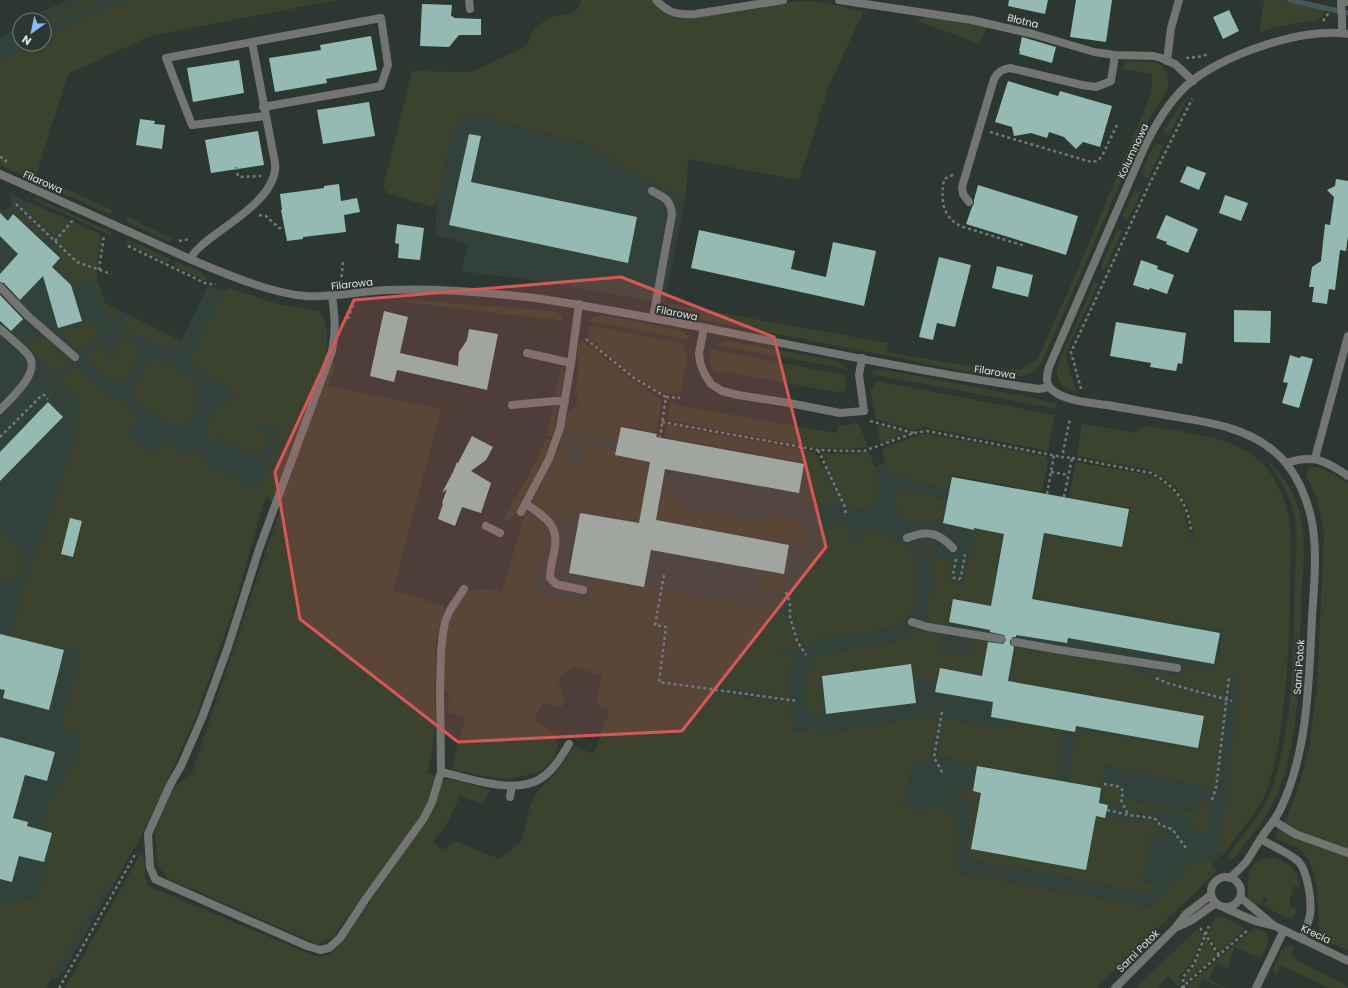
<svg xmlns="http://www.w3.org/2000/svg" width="1348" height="988" viewBox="0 0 1348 988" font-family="Poppins,sans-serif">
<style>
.built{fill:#32423a}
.green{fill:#3b432f;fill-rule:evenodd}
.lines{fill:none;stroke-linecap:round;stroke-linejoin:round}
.stream{stroke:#445959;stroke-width:5}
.building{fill:#94bab3}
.path{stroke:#717975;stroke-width:2.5;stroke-dasharray:3 3;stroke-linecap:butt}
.service{stroke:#727572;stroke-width:8}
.minor{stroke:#727572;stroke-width:8}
.tertiary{stroke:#727572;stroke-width:8}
.minor-bridge{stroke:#727572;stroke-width:8}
.marked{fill:#d85656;fill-opacity:0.2;stroke:#d85656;stroke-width:3;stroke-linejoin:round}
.labels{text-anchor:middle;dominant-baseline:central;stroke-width:4;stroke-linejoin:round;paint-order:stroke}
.street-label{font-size:10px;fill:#dde2df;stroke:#2d3732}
</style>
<rect width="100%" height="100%" fill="#2d3732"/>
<g class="built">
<polygon points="69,0 206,0 0,84 0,38 20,25 20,44 44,44 44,20 28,20 36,14"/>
<polygon points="468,116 478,116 586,145 669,192 686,195 664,303 530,280 462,271 468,243 435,235 437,204 453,129 459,119"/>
<polygon points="10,194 100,234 101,238 96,277 105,303 181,341 208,286 232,293 315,360 261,511 235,603 197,714 144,831 60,978 0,987 0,209 4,212 11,205 11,199"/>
<polygon points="566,417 657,434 657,436 660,437 803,464 823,466 827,465 875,467 885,463 952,477 1129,509 1127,521 1277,546 1237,832 1216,860 1155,925 935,879 902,806 925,726 816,734 666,725 596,705 600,680 623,682 502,592 525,514 554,460 560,445"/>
</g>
<g class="green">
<polygon points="88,0 105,0 44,27 44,20 41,20"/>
<polygon points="132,0 337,0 150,36 68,74 36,175 114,211 109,214 0,165 0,62 33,44 44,44 44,37 113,6"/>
<path d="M581,0H651C657,8 667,17 678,18C691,20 705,15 718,13C747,9 776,3 806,1C825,1 845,7 863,12L829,86L799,180L688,159L686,195L669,192L586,145L478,116C464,115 461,117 453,129L437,204L432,207L387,193L383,187L412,71L472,72L527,46L534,28L551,17L571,14L579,7Z"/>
<polygon points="1264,0 1283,0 1325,10 1324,15 1316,21 1291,24 1273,28 1261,32 1260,30"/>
<polygon points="930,15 987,26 979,44 916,20 924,18"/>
<path d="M1126,61L1155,62C1160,64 1163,67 1166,72C1174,88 1161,99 1154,111C1150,117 1147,124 1143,131L1042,362L1037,368L1031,373L1024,376L1014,377L957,370L885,355L667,313L664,311V303L888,343L886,352L957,364L1019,370L1038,358L1076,274L1149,99L1152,86V74L1123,69L1124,62Z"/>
<polygon points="1188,96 1189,97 1185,102 1169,136 1163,130"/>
<polygon points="1159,144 1163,146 1148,179 1143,176 1142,172 1154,145"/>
<polygon points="1134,190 1141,192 1128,220 1123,215"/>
<polygon points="35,198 111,232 112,236 32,199"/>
<polygon points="32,204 69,220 57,235 53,235 26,209"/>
<polygon points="18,209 49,239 46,242 14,213"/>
<polygon points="127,217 172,239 170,242 127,222"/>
<polygon points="74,223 100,234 101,238 97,267 79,260 60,241 60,238"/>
<polygon points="1117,230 1123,230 1103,272 1101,267"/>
<polygon points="128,240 170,259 168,263 124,242"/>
<polygon points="57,246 77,264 97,272 97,278 73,285 54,267 63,258 54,249"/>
<path d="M176,262C186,266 205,270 208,282L174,266Z"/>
<path d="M1094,283H1098L1065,355L1076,392C1061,387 1057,383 1057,367Z"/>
<polygon points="93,284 99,284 105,303 123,312 113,321 101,309"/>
<path d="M229,288L278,304L319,311C329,323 327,340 326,355L335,366L328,386L441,409L393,590L445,606L437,635L435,650V729L432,751L427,773L436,776L429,801L421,817L333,937L317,944L167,878L157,864L155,831L173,788L192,773L280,509L266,497L261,511L235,603L197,714L144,831L112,886L107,884L46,988H0V902L21,903L23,897L36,900L47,864L45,863L53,833L41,829C43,821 45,813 48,805C55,789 82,759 81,743C80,733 68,729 61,725L81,650L66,647L65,649L12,635L21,592L45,529L76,434L79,400L63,384L50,398L49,394L76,367L111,398L114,399L120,398L139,417L126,434L157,456L167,439L172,444V448L189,456C193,449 197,450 204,452L201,461L258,491L282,428L268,422L267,425L260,423L258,430L270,435L260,459L215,436L212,442C209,440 207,438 206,435C204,428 213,410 218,406H227L236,393L193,364L191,361L193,351L222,294ZM64,541L78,544L74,558L60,555Z"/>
<polygon points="412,300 552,311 560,314 564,321 395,301"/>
<polygon points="129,315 181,341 174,347 166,349 118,326"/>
<polygon points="601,315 678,330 687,335 690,340 587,321 595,316"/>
<path d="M88,320C94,323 98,327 99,334L79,352L57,331L82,326Z"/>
<path d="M593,326L681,343L685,345L684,352H688L681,392C677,393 670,395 666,393C644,387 607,354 589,338L588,334L589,328Z"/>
<polygon points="14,330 31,346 42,335 70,362 57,374 12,332"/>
<path d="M120,339C128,339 140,345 138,356C137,360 126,377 122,379C119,382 114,382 111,380C104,377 91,363 85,357L101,341L107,361L116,359C115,350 112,345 120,339Z"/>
<polygon points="727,341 834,360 839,362 847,369 716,345 722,342"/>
<polygon points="582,342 586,343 632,380 662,400 656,432 620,426 617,441 568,432 567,429 565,427 566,417 577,404 578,398 575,393 579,365 578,346 580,343"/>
<path d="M712,349L844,375C848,381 848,388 842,393L721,371L718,374L712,370C709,362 708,356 712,349Z"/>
<path d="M158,359C164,360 190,376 194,381C196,382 197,384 197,386C201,397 192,428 178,426C167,425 140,401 130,393V391L150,362Z"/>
<polygon points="560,368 565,370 560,395 555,397"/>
<polygon points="880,369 1029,397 1057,404 1056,408 1047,407 871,374 876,370"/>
<polygon points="875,381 1055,415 1048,451 923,427 913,430 876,419 870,389 875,388"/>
<polygon points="670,402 679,406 837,433 839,425 859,424 868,447 850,449 817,448 667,420"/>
<polygon points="553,405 558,406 552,436 547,435"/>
<path d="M1082,424L1136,433L1144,426C1181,432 1233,435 1261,462C1274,475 1285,497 1288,515C1293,538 1290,564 1290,588C1289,634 1288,680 1281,726C1278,749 1274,772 1265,794C1256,814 1236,837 1222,856L1220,853L1219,845L1227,797L1240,676L1227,675L1224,697L1166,680L1147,669L1183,676L1187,668H1217L1224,631L1034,597L1046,535L1123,548L1130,508L1069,497L1076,462L1150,475L1166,484L1173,491L1182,503L1185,513L1191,544H1195L1190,513L1186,502L1176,488L1168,481L1150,470L1077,456Z"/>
<polygon points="667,425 815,452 842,507 803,501 807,480 802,479 805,464 804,463 664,437"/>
<polygon points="877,425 908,433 881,443"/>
<polygon points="924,433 1045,456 1048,461 1042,492 951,475 948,490 916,483 889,470 886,466 882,448"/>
<path d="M546,439L551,440C547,453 520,515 509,520C506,521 505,520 503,520L538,458Z"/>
<path d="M587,443L615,450L614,456L649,463L639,522L579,511L578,516C563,516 552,516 539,507L537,494L554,460L560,445L568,447L567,457L572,463L580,464L583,459Z"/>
<path d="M869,452C875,469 884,486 874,503C872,506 869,510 864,510C859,511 853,509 849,508L821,453L850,454Z"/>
<path d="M1265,458C1283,473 1296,496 1301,519C1307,547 1302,576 1301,604C1299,665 1301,731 1279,790C1269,816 1250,838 1232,860L1227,856C1240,839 1262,813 1270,794C1294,731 1293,650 1295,584C1295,561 1299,536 1294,514C1290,494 1277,473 1265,458Z"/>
<path d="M1310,467C1323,465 1337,477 1348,483V950C1335,945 1324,942 1319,929C1317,903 1321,860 1294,846C1288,843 1282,841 1276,839L1275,836L1287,818L1299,785L1309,749L1317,688L1324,535L1321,516L1316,497L1306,475Z"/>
<polygon points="904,488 916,492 945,499 940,523 903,520 897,511 895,497 899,490"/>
<polygon points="663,490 672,492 687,508 755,520 771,514 798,518 806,524 808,529 802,545 657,520"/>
<path d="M525,514L535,518L544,529L546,543L541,555L535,594L587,604L592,578L649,590L650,587L659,589L653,627L663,629L654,695L659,696L661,685L780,702L782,701H790L792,731L815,728L817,734L922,716L938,717L930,762L915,759L902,806L922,814V806C930,807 940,807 947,811C963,820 956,854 955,870L959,873L1147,906L1154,904L1197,859H1206L1211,862L1213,867L1217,871L1096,988H65L141,853C150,864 140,875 150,887L315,956L330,955L345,938L427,819L442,781L449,779L490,790L483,804L460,796L447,824L433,842L443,850L455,841L499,859L522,841L530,805L540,789L552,777L564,762L574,746L594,754L610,709L596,705L602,676L574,666L558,680L565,700L562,707L543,703L534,721L555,733L558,747L552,761L541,771L511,779L483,776L452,769L465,717L448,712L449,692L444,690C444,659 441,626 461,601C463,598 465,593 469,592C479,587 492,589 502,592Z"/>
<path d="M832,523L849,525L847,540L861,543L865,528C888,534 907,540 917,565C920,575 919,585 917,595C914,612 902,625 886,630C880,631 874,631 868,632C846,634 822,635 802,646L791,613L792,601L826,528Z"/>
<path d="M975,529L1002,534L992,593L998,594L995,606L952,598L947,628C942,626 935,626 932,623C928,620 926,616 926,612C927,600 934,589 934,575C933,563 927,552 922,542H929L936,558L952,561L949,582L964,584Z"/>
<path d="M0,531L22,553C26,562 21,575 13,580C9,582 4,581 0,581Z"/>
<path d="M759,570L784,575C784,583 784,591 774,592L756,584Z"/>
<polygon points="663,590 786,614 795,641 799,649 798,651 781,647 780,655 794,658 789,673 789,698 781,697 779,695 662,678 670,620 665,619 664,625 658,624"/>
<path d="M925,631L937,635L939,638L938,651L970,657L975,640L987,642L981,675L939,667L936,682L914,679L912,663L820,675L825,717C798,720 800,672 815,659C827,648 872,647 890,642C902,640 912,632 925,631Z"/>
<polygon points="1016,647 1057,655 1123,664 1168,686 1224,703 1214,789 1105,766 1102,784 1114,787 1119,790 1119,800 1123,808 1100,803 1102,787 1068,780 1077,729 1199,750 1205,715 1010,680"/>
<polygon points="944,718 1004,729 1006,720 1051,728 1052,722 1065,725 1055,779 937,757"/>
<path d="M957,786L973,789L972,791L980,793L971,849L1086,870L1097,816L1106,818L1107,814L1110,815V818L1134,823L1157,822L1162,837L1151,835L1142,881L1153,884L1150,890L1147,892L1144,893L976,861L970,856L968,852L971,800C959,798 955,799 957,786Z"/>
<path d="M1124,798L1194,812L1197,801L1200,799C1214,805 1215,827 1202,834L1195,830L1189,816L1154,809L1155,814L1127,809L1123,800Z"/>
<path d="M1271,858C1287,861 1297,869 1300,886L1292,887L1293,895L1289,896L1291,908L1295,907C1296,912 1295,915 1291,918H1287L1264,906L1268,899L1265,898L1261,905L1257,903L1255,906L1248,902C1248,881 1244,860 1271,858Z"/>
<polygon points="1218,917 1224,918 1245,928 1220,953 1208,934 1214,918"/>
<polygon points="1197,929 1203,935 1192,962 1180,976 1182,983 1178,986 1169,976 1158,986 1160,988 1136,988"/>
<path d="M1253,929C1259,928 1263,931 1268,935V944L1260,958L1235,947L1230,959L1228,968L1217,963L1209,980L1228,988H1222L1202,979L1198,988H1187L1186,987Z"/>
<polygon points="1206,939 1217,955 1186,981 1184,977 1193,968"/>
<polygon points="1288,946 1294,946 1292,956 1302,963 1346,985 1348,988 1329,988 1281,965 1276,975 1273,972 1273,969 1282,950"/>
</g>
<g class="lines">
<polyline class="stream" points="1290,0 1348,13"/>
</g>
<g class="building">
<polygon points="1009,0 1048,0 1045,14 1008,6"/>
<polygon points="1076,0 1112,0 1106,42 1070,37"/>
<polygon points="422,4 452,5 451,16 454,17 454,18 481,19 481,35 459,35 449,47 420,46"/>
<polygon points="1229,10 1239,31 1223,39 1213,17"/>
<polygon points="371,36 377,70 326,79 327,83 275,92 269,58 321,50 320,45"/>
<polygon points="1022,37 1056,47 1052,63 1019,54 1020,51 1019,51"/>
<polygon points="239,60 244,93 193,102 187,68"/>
<polygon points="1008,81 1058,96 1060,91 1112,106 1100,147 1083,142 1076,149 1064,137 1049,132 1047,138 1031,133 1014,136 1012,127 995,122"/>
<polygon points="369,102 375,136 323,144 317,110"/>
<polygon points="140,119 155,121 154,124 165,125 162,149 136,145"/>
<polygon points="258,131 264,165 211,173 205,140"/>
<polygon points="469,134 481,136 471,182 637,217 628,263 449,225"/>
<polygon points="1187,166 1206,173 1199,190 1180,182"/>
<polygon points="1336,179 1348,181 1348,236 1346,251 1340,250 1335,290 1329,289 1327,304 1312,302 1314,287 1309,287 1312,267 1321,261 1325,224 1330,225 1334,197 1327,190 1335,186"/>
<polygon points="339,184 341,201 357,198 360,212 344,215 346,232 303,237 303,239 287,241 281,210 282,210 280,194 324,188 324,186"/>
<polygon points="978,185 1078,216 1066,255 966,224 972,207 974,204 974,200"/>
<polygon points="1225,195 1248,203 1241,221 1219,213"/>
<polygon points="0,213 8,221 13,214 60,258 52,267 71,285 82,321 58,328 43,276 20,300 4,283 0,282 0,274 18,254 0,236"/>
<polygon points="1166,215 1198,229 1188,253 1166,244 1167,242 1156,238"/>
<polygon points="397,224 424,228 420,260 398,258 399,244 395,243"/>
<polygon points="699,230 795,251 791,269 826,277 833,242 876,251 864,306 691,268"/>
<polygon points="939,257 971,265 955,327 937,323 933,340 919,337"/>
<polygon points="1141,260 1158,266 1157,269 1174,275 1167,294 1150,288 1149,290 1133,285"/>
<polygon points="997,266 1033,275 1028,297 992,288"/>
<polygon points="0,295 23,319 11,331 0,321"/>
<polygon points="1234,310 1271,311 1270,343 1234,342"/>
<polygon points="384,311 408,317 400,353 458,366 459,352 467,340 469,329 498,334 487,390 397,370 394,382 370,376"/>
<polygon points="1116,322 1186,333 1182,364 1178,363 1176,371 1150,367 1151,363 1110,356"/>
<polygon points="1290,355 1299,358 1302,356 1313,359 1299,408 1282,403 1288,383 1283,382"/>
<polygon points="48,402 63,417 0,481 0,452"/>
<polygon points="621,427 657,434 656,437 804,464 799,493 665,469 656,520 789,545 784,574 651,550 644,587 569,573 580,513 639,523 650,462 615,455"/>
<polygon points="472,436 493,447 486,460 471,471 491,483 481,513 462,507 455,526 438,519 443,504 442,503 447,489 442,493 453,472 457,462 458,463"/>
<polygon points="952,477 1129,509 1122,547 1044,533 1032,599 1220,633 1214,664 1068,638 1067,643 1016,635 1016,637 1013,637 1010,641 1010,644 1014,647 1008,681 1204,716 1198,748 1076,726 1075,732 991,717 993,702 935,692 940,668 982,676 988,642 1003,644 1006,640 1004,635 990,632 990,630 949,622 953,599 991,606 1004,534 974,528 974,530 943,523"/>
<polygon points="70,518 82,521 73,557 61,554"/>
<polygon points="0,634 64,650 49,710 3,698 5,690 0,689"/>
<polygon points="911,664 916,703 826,714 822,676"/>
<polygon points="0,737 55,752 47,781 25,775 13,818 28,822 27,826 52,833 44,862 19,856 12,882 0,879"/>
<polygon points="977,766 1101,788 1099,803 1108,805 1105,818 1096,816 1086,870 971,849 981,793 973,791"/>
</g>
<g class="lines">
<g class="path">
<polyline points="1323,21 1328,14 1331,15"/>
<polyline points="1186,58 1198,57 1209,54"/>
<path d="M990,132L1091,162C1097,162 1100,159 1103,154L1117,125"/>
<polyline points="0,157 5,159 7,164"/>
<polyline points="236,167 238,176 241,177 261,176"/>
<path d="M953,175L944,179C941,199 941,215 960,226L1025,246"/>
<polyline points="16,204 77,262 111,274"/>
<polyline points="259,215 266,216 279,228 283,228"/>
<polyline points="55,241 73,220"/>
<polyline points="179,241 190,239"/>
<polyline points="128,246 207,284 216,284"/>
<polyline points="99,270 104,235"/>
<polyline points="341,283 343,261"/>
<polyline points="348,319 353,305"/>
<polyline points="586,339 634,378 666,397 660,437"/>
<polyline points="1081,389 1071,352 1148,187 1192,99"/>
<polyline points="666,397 680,398"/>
<polyline points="870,421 914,433"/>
<polyline points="662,422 818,450 851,451 864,451 914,433 927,431 1062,457"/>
<polyline points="0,437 42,395 44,395 48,399"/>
<polyline points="818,450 845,507 846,516"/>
<path d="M1072,458L1151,473C1176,486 1188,503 1191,531"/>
<polyline points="1051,472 1068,475"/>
<polyline points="1047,494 1054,455"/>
<polyline points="1064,497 1072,458 1062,457 1070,419"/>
<polyline points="956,559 953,575 954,578 959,579 961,577 965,554"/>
<polyline points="664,575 655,625 666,627 659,682 797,701"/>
<polyline points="786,592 790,602 790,617 797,641 806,655"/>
<polyline points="1156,678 1167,683 1232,701"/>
<polyline points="942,712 934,757 943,774"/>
<polyline points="1104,784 1117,786 1122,789 1123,793 1121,800 1128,814"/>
<polyline points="1212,800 1216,788 1229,678"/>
<polyline points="1107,810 1128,815 1153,818 1157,820 1160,825 1172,829 1186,848"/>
<polyline points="1200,928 1205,934 1219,955"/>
<polyline points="59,988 136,853"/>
<polyline points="1181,988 1248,930"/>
<polyline points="1184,988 1183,977 1194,964 1210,923"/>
</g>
<g class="service">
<polyline points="469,0 470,9"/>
<polyline points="1341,2 1348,2"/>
<polyline points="1167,61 1171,28 1179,0"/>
<polyline points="263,107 381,86 388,65 381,18 166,58 192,125 265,116"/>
<path d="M652,191C665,198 670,199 672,214L653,318"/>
<path d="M969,202L963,194L962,187L994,79C998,72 1002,69 1010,68L1082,85L1096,87L1111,81L1115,55"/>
<path d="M190,259C193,254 197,249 202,245C224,225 279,198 275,163L252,42"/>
<polyline points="0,287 28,316 75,357"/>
<path d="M332,296C335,317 336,331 332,351L259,549L228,647L202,718L181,766L170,785L148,834L150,867L155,879L307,946L320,950L329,948L340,938L365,900L424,818L432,802L441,772L440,690L441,651L443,633L445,622L450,610L464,589"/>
<polyline points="704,328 699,353 700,362 704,373 711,384 722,391 738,395 789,403 840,413 864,411 859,375 862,358"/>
<path d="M0,329C8,336 24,349 29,356C41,373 10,399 0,410"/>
<polyline points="527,353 571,363"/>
<polyline points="512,405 554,401 565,401"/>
<polyline points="1315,458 1348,336"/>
<path d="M526,504C547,518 560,526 554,553C552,561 550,569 550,578L556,584L583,590"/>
<polyline points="521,512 549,459 560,428 571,363 579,304"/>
<polyline points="486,526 500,533"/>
<path d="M907,538C927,530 938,532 953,548"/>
<polyline points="912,622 928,627 1001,639"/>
<polyline points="1015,642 1060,650 1177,668"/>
<path d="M441,772C469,778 513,795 540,779C553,771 561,757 569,744"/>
<polyline points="510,797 512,786"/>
<polyline points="1274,821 1295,834 1348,853"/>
<path d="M1261,839C1273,847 1288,852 1298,861C1308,871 1312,902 1310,915C1308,924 1305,931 1302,939"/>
<polyline points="1256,988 1284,930"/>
</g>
<g class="minor">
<path d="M656,0C668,13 677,15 695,14L783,0"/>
<polyline points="839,0 972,20 1033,34 1094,52 1115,55 1154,56 1161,58 1175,64 1193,81"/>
<polyline points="1342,19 1342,33"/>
<path d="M0,174L190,259C223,273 270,293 305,296C333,298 360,291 387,290C436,288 486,292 535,298C592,306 649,318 706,328C816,350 927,373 1039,389L1049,387"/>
<path d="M1286,463C1313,454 1325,460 1348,476"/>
<polyline points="1241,898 1272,924"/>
<polyline points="1225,908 1255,921 1275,926 1348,961"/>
</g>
<g class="tertiary">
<circle cx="1226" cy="892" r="15"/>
<path d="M1230,878C1235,873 1241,868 1246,862C1251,855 1256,846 1261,838C1268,828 1276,819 1281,808C1308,751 1309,680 1312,617C1314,586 1318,548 1311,517C1305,493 1294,468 1275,452C1246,427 1207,422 1171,416C1150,412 1128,409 1107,405C1092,403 1067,401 1055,392C1045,386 1046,377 1049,367L1144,148C1155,125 1168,103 1186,86C1218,56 1305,26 1348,34"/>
<polyline points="1179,926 1192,920 1216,903"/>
<polyline points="1115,988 1176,927 1186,914 1211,895"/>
</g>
<polyline class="minor-bridge" points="1341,2 1342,19"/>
</g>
<path class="marked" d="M621,277L774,337L826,547L682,731L458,742L300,619L275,472L354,300Z"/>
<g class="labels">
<g class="street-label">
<text transform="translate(1023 21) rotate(14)">Błotna</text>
<text transform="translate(1133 151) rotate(-65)">Kolumnowa</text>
<text transform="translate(43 182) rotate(24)">Filarowa</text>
<text transform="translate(352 284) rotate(-6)">Filarowa</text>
<text transform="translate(677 313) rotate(11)">Filarowa</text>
<text transform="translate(995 372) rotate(9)">Filarowa</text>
<text transform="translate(1299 667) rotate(-86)">Sarni Potok</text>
<text transform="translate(1316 934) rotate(25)">Krecia</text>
<text transform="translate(1138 951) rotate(-45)">Sarni Potok</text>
</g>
</g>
<g transform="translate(32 32) rotate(213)"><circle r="19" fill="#2d3732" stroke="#737b77"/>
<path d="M0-3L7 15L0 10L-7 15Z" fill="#8abafc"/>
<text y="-6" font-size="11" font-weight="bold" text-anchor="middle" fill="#dde2df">N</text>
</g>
</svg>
